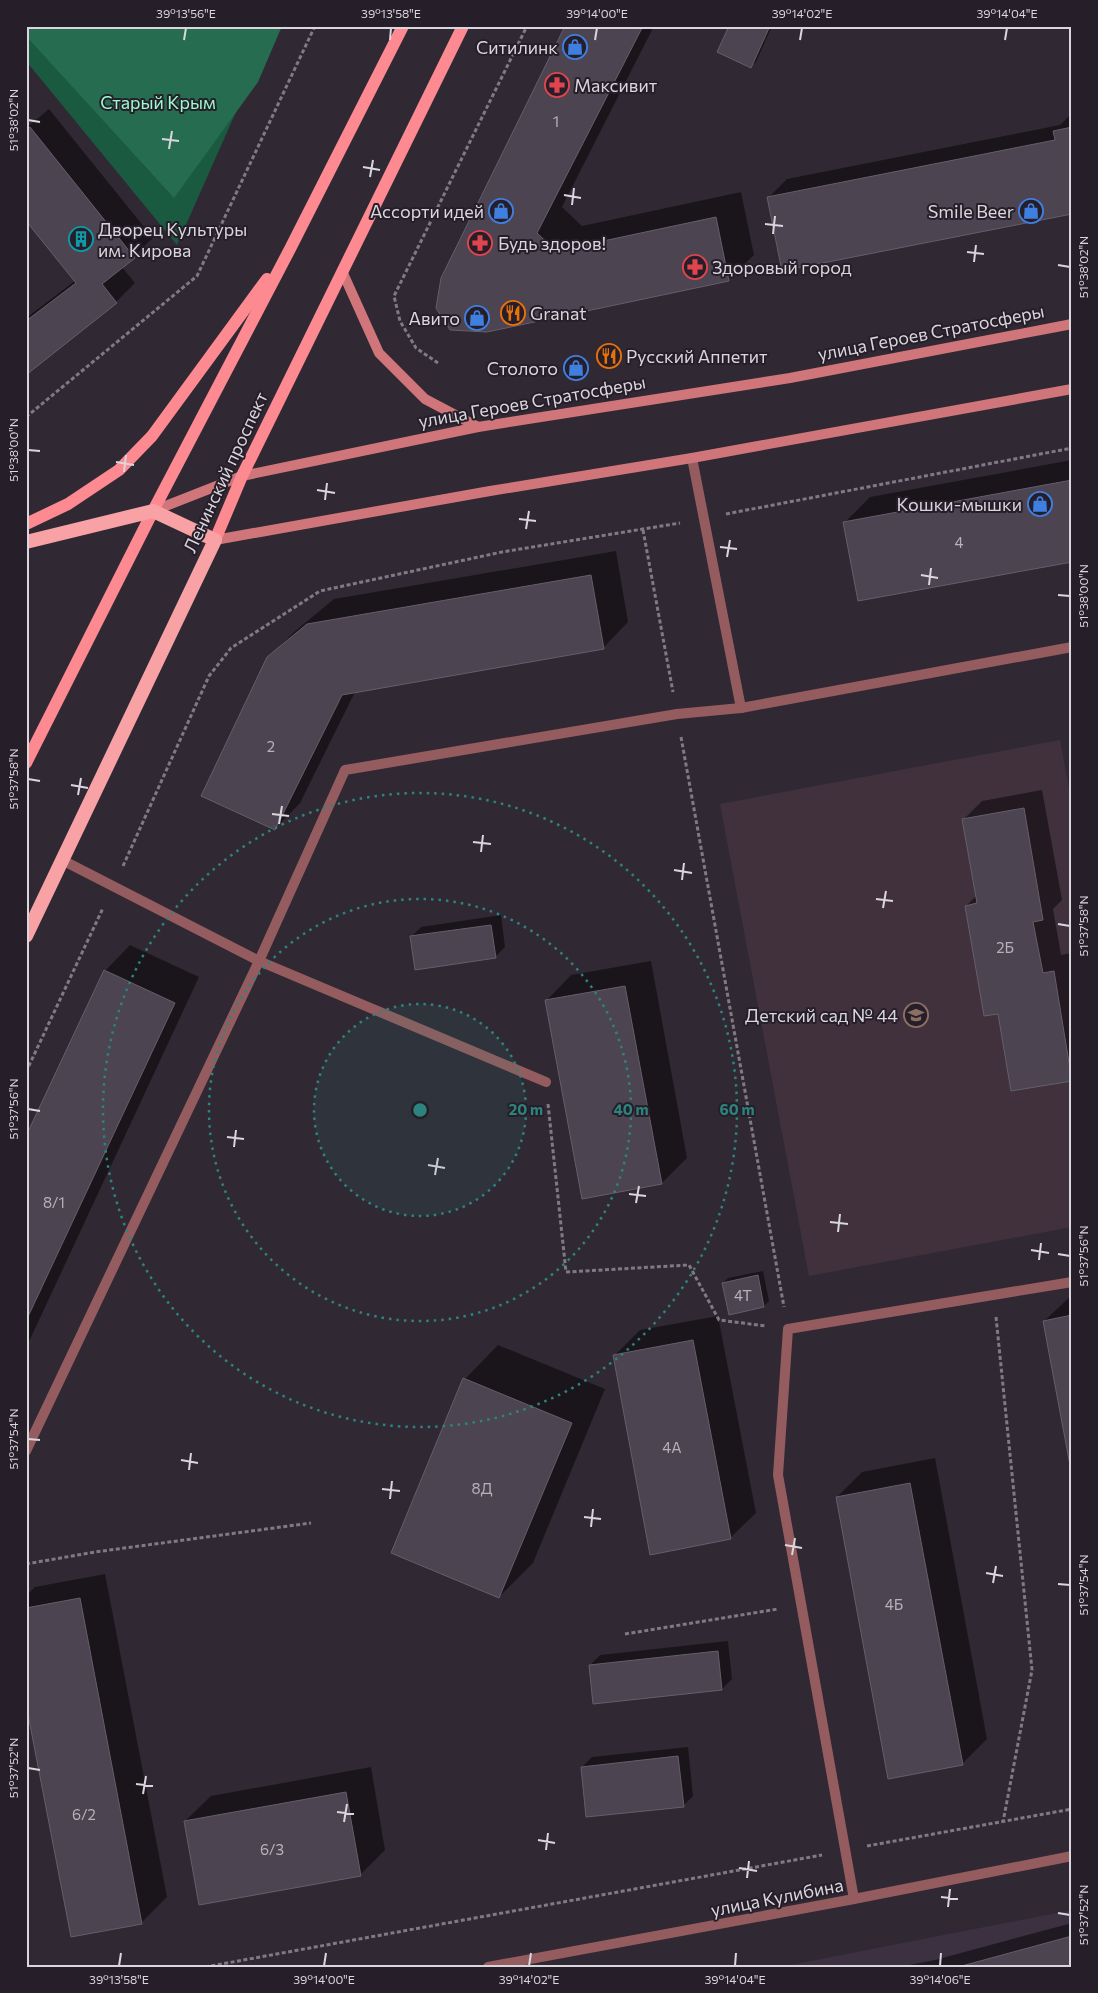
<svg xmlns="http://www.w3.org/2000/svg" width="1098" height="1993" viewBox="0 0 1098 1993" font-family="Commissioner,sans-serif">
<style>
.built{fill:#3b3141}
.education{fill:#40313d}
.green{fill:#195a41}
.forest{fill:#256c50}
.shadow{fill:#0007}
.building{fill:#4c4450;stroke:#665e6b}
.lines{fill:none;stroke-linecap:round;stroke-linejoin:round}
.path{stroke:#807a84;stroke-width:3;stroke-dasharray:4 2.5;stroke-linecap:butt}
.service{stroke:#955c5f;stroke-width:10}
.minor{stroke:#955c5f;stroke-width:10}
.secondary{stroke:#d0767b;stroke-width:10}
.primary{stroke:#fd8991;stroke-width:12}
.trunk{stroke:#f8a2a6;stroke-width:14}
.ticks{fill:none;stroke:#dad6dd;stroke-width:2}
.ring{fill:none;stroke:#2d847f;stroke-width:2.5;stroke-dasharray:2.5 5}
.labels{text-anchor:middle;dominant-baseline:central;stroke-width:4;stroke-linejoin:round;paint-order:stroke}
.number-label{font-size:15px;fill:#b6b2ba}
.poi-label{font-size:18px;fill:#dad6dd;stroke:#261f2a;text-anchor:end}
.park-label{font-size:18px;fill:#9bfacf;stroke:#261f2a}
.street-label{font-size:18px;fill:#dad6dd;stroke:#261f2a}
.centre{fill:#2d847f;stroke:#261f2a;stroke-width:2.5}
.ring-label{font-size:15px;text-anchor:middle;font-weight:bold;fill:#2d847f;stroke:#261f2a;stroke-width:4;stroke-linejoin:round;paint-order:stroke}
.neatline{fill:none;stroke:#dad6dd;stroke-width:2}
.ticks-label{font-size:12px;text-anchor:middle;fill:#dad6dd}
</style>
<rect width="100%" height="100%" fill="#302934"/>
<polygon class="built" points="1072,1910 1072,1967 780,1967"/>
<polygon class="education" points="1060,740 1072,804 1072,1227 809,1276 720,804"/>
<polygon class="green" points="26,26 274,26 177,245 26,61"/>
<polygon class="forest" points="26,26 282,26 258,82 174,198 26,36"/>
<g class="shadow">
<polygon points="567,26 654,26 562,207 582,226 741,192 754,255 728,280 487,331"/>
<polygon points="730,26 772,26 756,62 751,66"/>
<polygon points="49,109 153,238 122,267 135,283 116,302 26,374 26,318 76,280 26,218 26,128"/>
<polygon points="1072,113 1072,213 768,198 787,179 1060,125"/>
<polygon points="1072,460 1072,560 844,523 870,497"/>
<polygon points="616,551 628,622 603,648 355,692 300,803 275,829 268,658 294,632 334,599"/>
<polygon points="1042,790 1062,900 1053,909 1061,955 1072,953 1072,1079 1012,1089 999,1013 966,906 977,895 963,820 982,801"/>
<polygon points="501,915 505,947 495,957 411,937 421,927"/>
<polygon points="130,945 199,977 26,1348 26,1139 105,971"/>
<polygon points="651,961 687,1158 662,1183 583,1198 546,1001 571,975"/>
<polygon points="763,1271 769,1301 764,1306 730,1313 723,1283 728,1278"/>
<polygon points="1072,1295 1072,1469 1044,1321"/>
<polygon points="718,1316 756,1513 730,1538 614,1356 640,1330"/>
<polygon points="498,1345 605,1389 533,1563 499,1597 465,1379"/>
<polygon points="935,1458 987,1739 962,1764 837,1497 862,1472"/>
<polygon points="105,1574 167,1897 141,1923 26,1698 26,1596 35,1587"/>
<polygon points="728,1641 732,1679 722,1689 594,1702 590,1665 600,1655"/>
<polygon points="688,1747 693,1796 683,1806 582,1767 592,1757"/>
<polygon points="371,1767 385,1850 360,1875 185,1821 211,1796"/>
<polygon points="1072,1923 1072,1967 899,1967 935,1960"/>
</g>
<g class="building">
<polygon points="565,26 643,26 537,233 556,251 716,217 729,281 487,332 450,330 436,308 441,278"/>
<polygon points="729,26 770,26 751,68 717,52"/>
<polygon points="30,127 135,258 102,284 117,303 26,375 26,321 76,283 26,221 26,130"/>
<polygon points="1072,127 1072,214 782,271 767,197 1055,140 1053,131"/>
<polygon points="1072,480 1072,562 858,601 843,522"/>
<polygon points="591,575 604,649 342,695 275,830 201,796 267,657 307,624"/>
<polygon points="1024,808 1043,920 1033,922 1043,973 1054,971 1072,1081 1011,1091 998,1014 984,1016 965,906 977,903 962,819"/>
<polygon points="491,925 496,958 415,970 410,936"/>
<polygon points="104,970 175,1003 26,1321 26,1136"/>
<polygon points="625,986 662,1184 582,1199 545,1000"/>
<polygon points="758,1275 764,1307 729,1315 722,1283"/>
<polygon points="1072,1315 1072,1476 1043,1321"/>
<polygon points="693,1340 731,1539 650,1555 613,1355"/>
<polygon points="463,1378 572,1423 499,1598 391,1553"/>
<polygon points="910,1483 963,1765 888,1779 836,1497"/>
<polygon points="80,1598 142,1924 71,1937 26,1704 26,1608"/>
<polygon points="718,1651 722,1690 593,1704 589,1665"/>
<polygon points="678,1756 684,1807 586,1817 581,1767"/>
<polygon points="346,1792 361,1876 199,1905 184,1821"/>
<polygon points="1072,1936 1072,1967 958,1967"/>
</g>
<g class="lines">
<g class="path">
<polyline points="438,363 416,348 400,321 394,296 527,26"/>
<polyline points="26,417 197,276 315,26"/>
<polyline points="726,514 1072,448"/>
<polyline points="643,530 673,692"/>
<polyline points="681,737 784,1307"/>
<polyline points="123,866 209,676 231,648 320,591 502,552 680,523"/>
<polyline points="26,1072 103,908"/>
<polyline points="548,1104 566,1272 689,1265 719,1320 766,1326"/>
<polyline points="996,1317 1032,1670 1003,1822"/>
<polyline points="26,1564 95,1552 311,1523"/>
<polyline points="625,1634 778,1609"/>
<polyline points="867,1846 1072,1809"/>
<polyline points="205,1967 822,1855"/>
</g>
<g class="service">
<polyline points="692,458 741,708"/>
<polyline points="62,860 259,961 546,1082"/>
<polyline points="26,1451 259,961 345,770 677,714 741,708 1072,647"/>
<polyline points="854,1899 778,1475 788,1329 1072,1282"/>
</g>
<polyline class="minor" points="488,1967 854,1899 1072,1856"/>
<g class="secondary">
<polyline points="342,271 379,353 425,399 478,427"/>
<polyline points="153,511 242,476 478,427 790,378 1072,324"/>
<polyline points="215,540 490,491 692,458 1072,389"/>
</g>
<g class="primary">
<polyline points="26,524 68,504 119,470 152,436 267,279"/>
<polyline points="215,540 242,476 463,26"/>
<polyline points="26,763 153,511 291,247 403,26"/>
</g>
<polyline class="trunk" points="26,542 153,511 215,540 26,936"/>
</g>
<path class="ticks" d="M184,40L186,28M390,40L391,28M595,40L597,28M800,40L802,28M1005,40L1007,28M28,120L40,122M162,139L179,141M169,149L172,131M363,167L380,170M370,177L373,160M564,195L581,198M572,205L574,188M765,224L783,226M773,234L775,216M967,252L984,254M974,262L976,245M1058,265L1070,267M28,450L40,451M116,462L134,465M124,472L126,455M317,490L335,493M325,500L327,483M519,519L536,521M526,529L529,511M720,547L737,549M727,557L730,540M921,575L938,578M929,585L931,568M1058,595L1070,596M28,779L40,781M71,785L88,788M78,795L81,778M272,814L289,816M279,824L282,806M473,842L491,844M481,852L483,835M674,870L692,873M682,880L684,863M876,899L893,901M883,908L886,891M1058,924L1070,926M28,1109L40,1111M227,1137L244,1139M234,1147L236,1130M428,1165L445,1168M435,1175L438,1158M629,1194L646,1196M636,1203L639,1186M830,1222L848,1224M838,1232L840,1214M1031,1250L1049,1253M1058,1254L1070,1256M1039,1260L1041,1243M28,1439L40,1440M181,1460L198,1463M189,1470L191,1453M382,1489L400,1491M390,1499L392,1481M584,1517L601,1519M591,1527L593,1509M785,1545L802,1548M792,1555L795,1538M986,1573L1003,1576M993,1583L996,1566M1058,1584L1070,1585M28,1768L40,1770M136,1784L153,1786M143,1794L146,1776M337,1812L354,1814M344,1822L347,1804M538,1840L555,1843M546,1850L548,1833M739,1868L757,1871M747,1878L749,1861M941,1897L958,1899M948,1907L950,1889M1058,1913L1070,1915M119,1966L121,1953M324,1966L326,1953M529,1966L531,1953M735,1966L736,1953M940,1966L941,1953"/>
<circle cx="420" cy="1110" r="106" fill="#2d847f" fill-opacity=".12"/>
<g class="ring">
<circle cx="420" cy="1110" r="106"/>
<circle cx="420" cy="1110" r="211"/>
<circle cx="420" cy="1110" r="317"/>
</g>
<defs>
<symbol id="shop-ring" viewBox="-11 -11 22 22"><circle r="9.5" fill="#261f2a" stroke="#3f7fe0" stroke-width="1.5"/><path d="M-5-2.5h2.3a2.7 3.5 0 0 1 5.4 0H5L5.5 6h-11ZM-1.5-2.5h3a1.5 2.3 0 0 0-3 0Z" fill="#3f7fe0"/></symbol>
<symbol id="pharmacy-ring" viewBox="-11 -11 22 22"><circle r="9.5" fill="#261f2a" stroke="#e0444e" stroke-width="1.5"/><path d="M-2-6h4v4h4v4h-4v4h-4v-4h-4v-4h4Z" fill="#e0444e"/></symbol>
<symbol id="building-ring" viewBox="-11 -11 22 22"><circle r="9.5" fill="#261f2a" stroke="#0f9aa8" stroke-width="1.5"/><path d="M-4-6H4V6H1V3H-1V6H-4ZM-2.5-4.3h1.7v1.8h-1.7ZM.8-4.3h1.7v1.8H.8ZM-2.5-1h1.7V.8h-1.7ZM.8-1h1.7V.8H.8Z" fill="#0f9aa8"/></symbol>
<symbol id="restaurant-ring" viewBox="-11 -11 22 22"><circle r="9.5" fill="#261f2a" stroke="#e8710a" stroke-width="1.5"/><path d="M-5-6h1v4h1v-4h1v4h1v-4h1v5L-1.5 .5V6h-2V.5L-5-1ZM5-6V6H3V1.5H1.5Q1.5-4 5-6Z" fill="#e8710a"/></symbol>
<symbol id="school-ring" viewBox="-11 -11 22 22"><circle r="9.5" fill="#261f2a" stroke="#8d6e63" stroke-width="1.5"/><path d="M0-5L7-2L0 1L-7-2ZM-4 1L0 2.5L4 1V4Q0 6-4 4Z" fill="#8d6e63"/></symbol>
</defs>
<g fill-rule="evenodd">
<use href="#shop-ring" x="561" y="33" width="28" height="28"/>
<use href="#pharmacy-ring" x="543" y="71" width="28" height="28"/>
<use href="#shop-ring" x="487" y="197" width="28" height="28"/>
<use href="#shop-ring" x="1017" y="197" width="28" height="28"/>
<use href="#building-ring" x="67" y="225" width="28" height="28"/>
<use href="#pharmacy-ring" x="466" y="229" width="28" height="28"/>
<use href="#pharmacy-ring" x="681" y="253" width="28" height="28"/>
<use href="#restaurant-ring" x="499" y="299" width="28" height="28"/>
<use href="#shop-ring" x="463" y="304" width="28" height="28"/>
<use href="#restaurant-ring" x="595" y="342" width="28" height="28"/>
<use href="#shop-ring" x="562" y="354" width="28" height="28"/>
<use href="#shop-ring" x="1026" y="490" width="28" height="28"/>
<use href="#school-ring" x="902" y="1001" width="28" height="28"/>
</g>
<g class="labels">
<g class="number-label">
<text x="556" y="121">1</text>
<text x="959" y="542">4</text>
<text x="271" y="746">2</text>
<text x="1005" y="947">2Б</text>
<text x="54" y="1202">8/1</text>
<text x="743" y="1295">4Т</text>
<text x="672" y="1447">4А</text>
<text x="482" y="1488">8Д</text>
<text x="894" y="1604">4Б</text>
<text x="84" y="1814">6/2</text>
<text x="272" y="1849">6/3</text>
</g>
<g class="poi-label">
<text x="558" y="47">Ситилинк</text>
<text x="574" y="85" text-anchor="start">Максивит</text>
<text x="484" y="211">Ассорти идей</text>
<text x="1014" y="211">Smile Beer</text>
<text x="98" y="229" text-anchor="start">Дворец Культуры<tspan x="98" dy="21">им. Кирова</tspan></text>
<text x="498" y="243" text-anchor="start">Будь здоров!</text>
<text x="712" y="267" text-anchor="start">Здоровый город</text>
<text x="530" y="313" text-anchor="start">Granat</text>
<text x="460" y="318">Авито</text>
<text x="626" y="356" text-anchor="start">Русский Аппетит</text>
<text x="558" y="368">Столото</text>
<text x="1022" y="504">Кошки-мышки</text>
<text x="898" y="1015">Детский сад № 44</text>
</g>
<g class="park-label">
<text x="158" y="102">Старый Крым</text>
</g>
<g class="street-label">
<text transform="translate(931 332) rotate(-11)">улица Героев Стратосферы</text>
<text transform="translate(532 401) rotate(-10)">улица Героев Стратосферы</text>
<text transform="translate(225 472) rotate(-65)">Ленинский проспект</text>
<text transform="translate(777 1897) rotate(-11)">улица Кулибина</text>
</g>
</g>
<circle cx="420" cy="1110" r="8" class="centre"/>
<g class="ring-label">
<text x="526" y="1115">20 m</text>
<text x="631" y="1115">40 m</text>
<text x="737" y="1115">60 m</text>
</g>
<rect width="1098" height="1993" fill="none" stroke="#261f2a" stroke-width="55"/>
<rect x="28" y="28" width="1042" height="1938" class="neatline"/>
<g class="ticks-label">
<text x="186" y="18">39°13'56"E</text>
<text x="391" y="18">39°13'58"E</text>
<text x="597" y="18">39°14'00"E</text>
<text x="802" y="18">39°14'02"E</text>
<text x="1007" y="18">39°14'04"E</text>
<text transform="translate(14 120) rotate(-90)" y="4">51°38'02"N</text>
<text transform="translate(1084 267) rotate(-90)" y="4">51°38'02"N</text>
<text transform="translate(14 450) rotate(-90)" y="4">51°38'00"N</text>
<text transform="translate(1084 596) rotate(-90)" y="4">51°38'00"N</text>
<text transform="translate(14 779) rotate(-90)" y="4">51°37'58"N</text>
<text transform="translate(1084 926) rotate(-90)" y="4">51°37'58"N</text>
<text transform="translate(14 1109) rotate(-90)" y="4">51°37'56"N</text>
<text transform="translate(1084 1256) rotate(-90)" y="4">51°37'56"N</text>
<text transform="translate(14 1439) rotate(-90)" y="4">51°37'54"N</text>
<text transform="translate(1084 1585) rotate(-90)" y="4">51°37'54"N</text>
<text transform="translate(14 1768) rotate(-90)" y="4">51°37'52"N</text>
<text transform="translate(1084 1915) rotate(-90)" y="4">51°37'52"N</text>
<text x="119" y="1984">39°13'58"E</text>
<text x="324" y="1984">39°14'00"E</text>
<text x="529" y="1984">39°14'02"E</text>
<text x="735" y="1984">39°14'04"E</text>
<text x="940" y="1984">39°14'06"E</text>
</g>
</svg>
